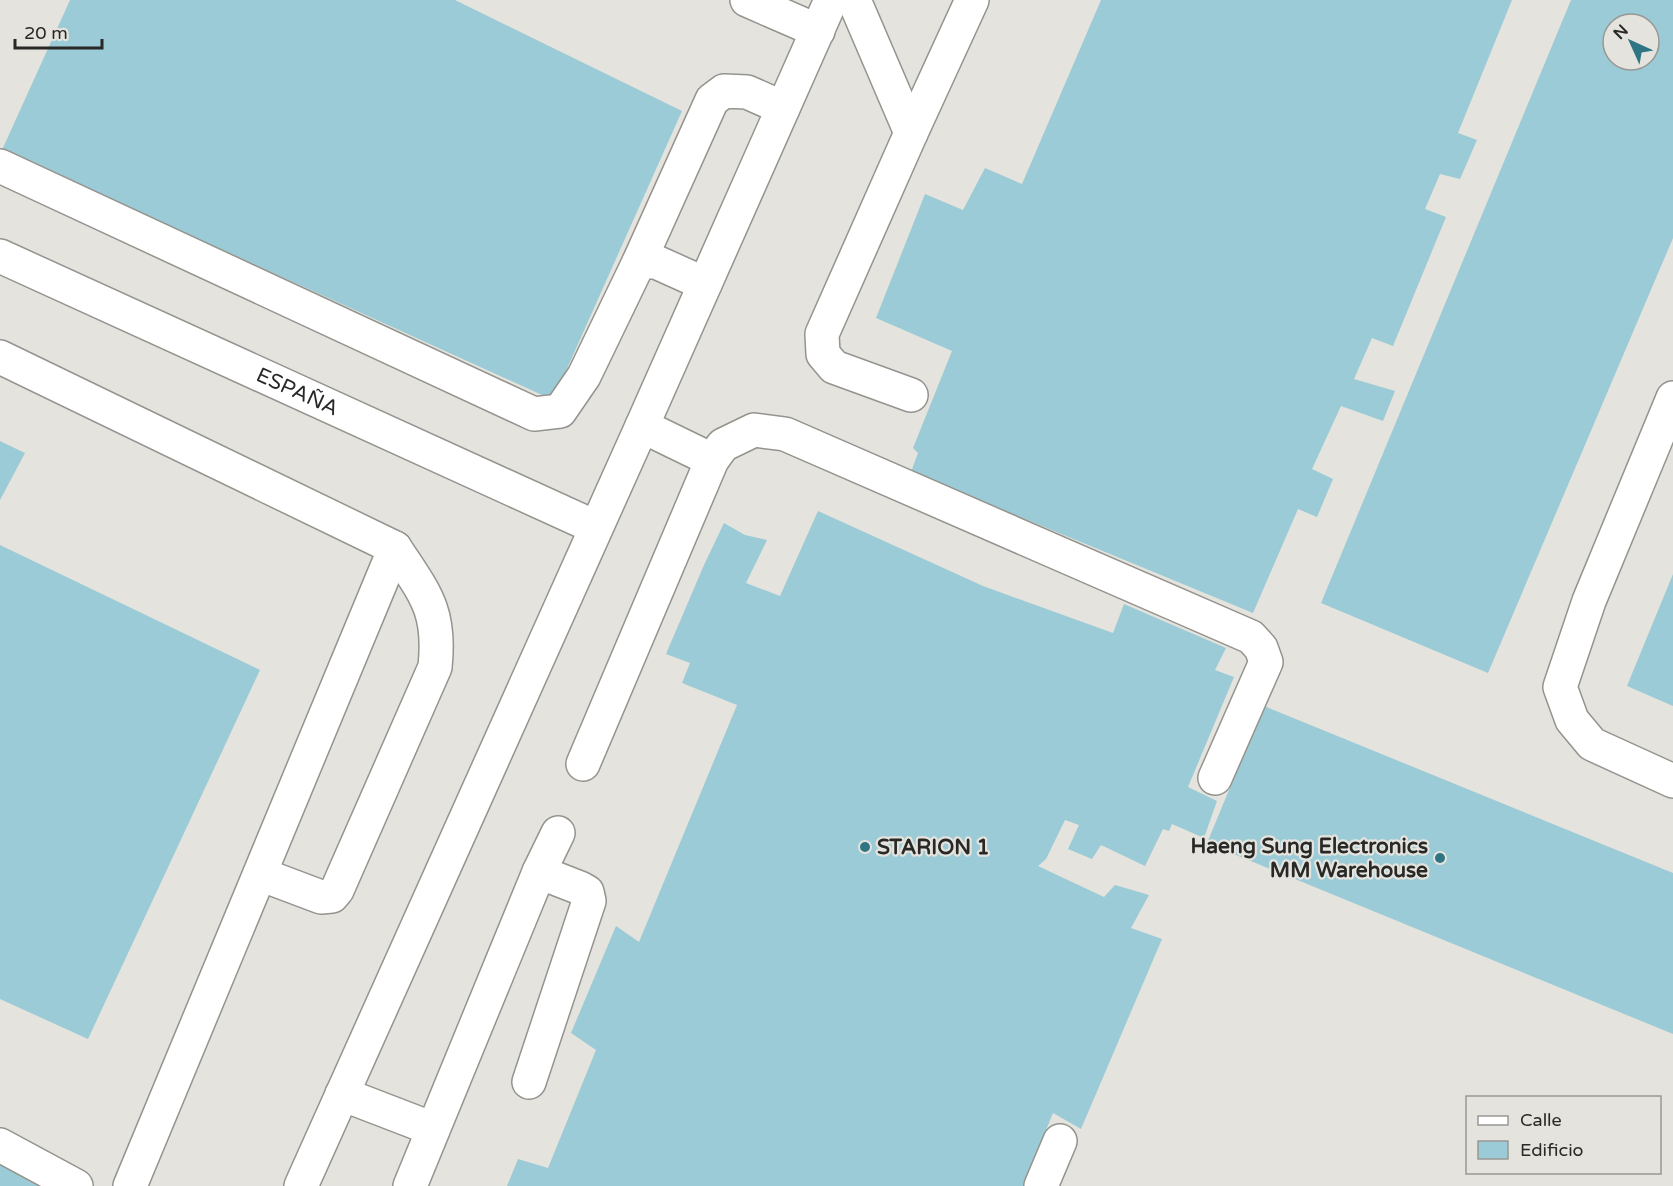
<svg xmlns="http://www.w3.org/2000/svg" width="1673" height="1186" viewBox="0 0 1673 1186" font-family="'Varela Round',sans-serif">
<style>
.building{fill:#9bcbd6;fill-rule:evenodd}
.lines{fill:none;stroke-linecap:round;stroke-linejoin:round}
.minor-casing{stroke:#95938e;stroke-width:36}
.major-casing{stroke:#95938e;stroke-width:36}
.minor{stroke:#fff;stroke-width:33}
.major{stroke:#fff;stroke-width:33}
.poi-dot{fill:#307583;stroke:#e5e3dd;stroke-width:2}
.labels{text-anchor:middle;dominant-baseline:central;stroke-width:4.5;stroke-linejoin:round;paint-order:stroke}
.street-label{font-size:21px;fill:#282826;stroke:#e5e3dd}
.poi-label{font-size:21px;font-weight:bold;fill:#282826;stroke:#e5e3dd;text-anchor:end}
</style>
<rect width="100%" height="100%" fill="#e5e3dd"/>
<g class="building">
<polygon points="70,0 455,0 682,111 553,400 2,150"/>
<polygon points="1101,0 1512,0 1458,133 1477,140 1460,179 1440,174 1425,209 1446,217 1393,346 1372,338 1354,379 1395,391 1383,421 1341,406 1312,469 1333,479 1317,517 1298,509 1253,613 911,472 918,453 913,448 952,351 876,318 925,194 963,210 985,168 1022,184"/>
<path d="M1571,0H1673V238L1488,673L1321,603ZM1613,24H1649V60H1613Z"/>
<polygon points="0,441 25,453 0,500"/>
<polygon points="818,511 983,586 1113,633 1124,604 1226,648 1215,670 1234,677 1188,787 1217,801 1204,838 1172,824 1169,831 1163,829 1145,866 1101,845 1092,859 1068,849 1079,825 1065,820 1046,859 1038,866 1104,897 1115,885 1149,895 1131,928 1162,939 1081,1129 1053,1113 1023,1186 507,1186 518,1159 548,1168 596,1050 571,1033 616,926 639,942 737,705 682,683 690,663 666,654 704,565 724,523 745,535 767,540 746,583 780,596"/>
<polygon points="0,545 260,670 88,1039 0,999"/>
<polygon points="1673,574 1673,706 1627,686"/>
<polygon points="1264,706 1673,873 1673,1034 1207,843"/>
<polygon points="0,1165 45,1186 0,1186"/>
</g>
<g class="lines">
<defs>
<g id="minor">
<polyline points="747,0 818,31"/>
<polyline points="854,0 911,133"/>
<polyline points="0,166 534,414 560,411 584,376 639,262 656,262 705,284"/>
<path id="s1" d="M0,256L595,527"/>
<polyline points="639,262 712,100 724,91 747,92 783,108"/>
<polyline points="0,357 395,548 130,1186"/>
<polyline points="911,395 834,367 823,354 822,334 911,133 972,0"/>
<polyline points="1673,398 1589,601 1560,687 1572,720 1592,744 1673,781"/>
<polyline points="642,426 712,460"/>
<polyline points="583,764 712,460 723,445 754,430 785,434 1251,637 1261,648 1266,662 1215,778"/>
<path d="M260,874L321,897L332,896L337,890L435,667C441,610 425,594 395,548"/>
<polyline points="529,1082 589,901 587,892 580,888 539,872"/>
<polyline points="342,1094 433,1129"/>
<polyline points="0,1145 76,1186"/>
<polyline points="410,1186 539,872 558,833"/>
<polyline points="1041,1186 1060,1141"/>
</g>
<polyline id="major" points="301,1186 642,426 831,0"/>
</defs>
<use href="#minor" class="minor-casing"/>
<use href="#major" class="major-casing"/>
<use href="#minor" class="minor"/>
<use href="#major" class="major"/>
</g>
<g class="poi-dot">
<circle cx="865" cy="847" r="6"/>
<circle cx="1440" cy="858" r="6"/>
</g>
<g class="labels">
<g class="street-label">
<text stroke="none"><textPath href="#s1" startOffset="327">ESPAÑA</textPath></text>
</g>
<g class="poi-label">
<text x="1428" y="846">Haeng Sung Electronics<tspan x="1428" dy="24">MM Warehouse</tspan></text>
<text x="877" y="847" text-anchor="start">STARION 1</text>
</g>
</g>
<rect x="1466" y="1096" width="195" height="78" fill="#e5e3dd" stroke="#999894" stroke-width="1.5"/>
<rect x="1478" y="1116" width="30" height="9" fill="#ffffff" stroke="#999894" stroke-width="1.5"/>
<text x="1520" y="1126" font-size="18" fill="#282826">Calle</text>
<rect x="1478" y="1141" width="30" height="18" fill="#9bcbd6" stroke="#999894" stroke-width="1.5"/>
<text x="1520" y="1156" font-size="18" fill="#282826">Edificio</text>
<g transform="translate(1631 42) rotate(315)"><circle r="28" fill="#e5e3dd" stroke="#999894" stroke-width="1.5"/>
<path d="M0-4.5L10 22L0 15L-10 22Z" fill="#307583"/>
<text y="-9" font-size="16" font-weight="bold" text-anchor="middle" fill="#282826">N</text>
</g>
<path d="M15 39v9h87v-9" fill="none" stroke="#282826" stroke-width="3"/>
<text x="24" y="39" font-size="18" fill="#282826" stroke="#e5e3dd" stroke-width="4.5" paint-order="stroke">20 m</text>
</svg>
